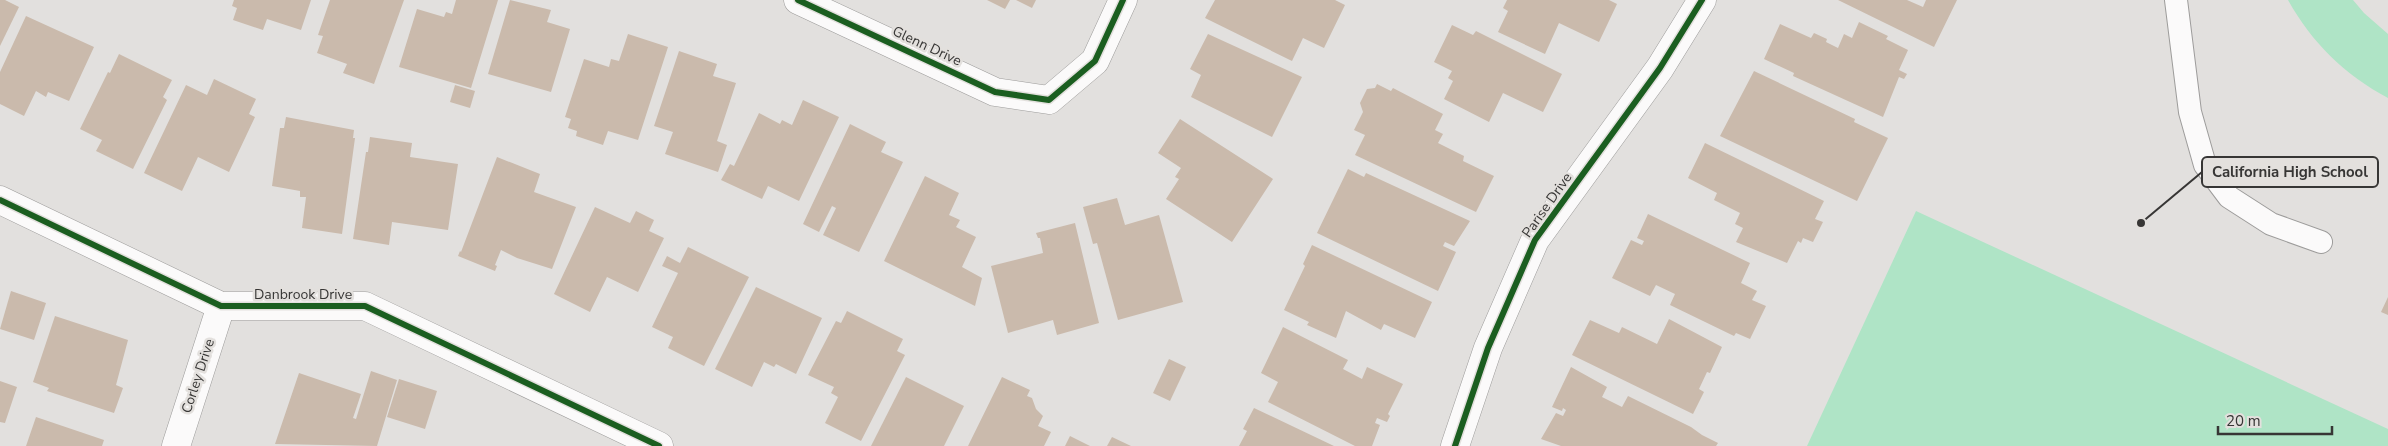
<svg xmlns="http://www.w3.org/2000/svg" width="2388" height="446" viewBox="0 0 2388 446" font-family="'Nunito Sans',sans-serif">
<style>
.pitch{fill:#afe4c6}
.building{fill:#cabaac}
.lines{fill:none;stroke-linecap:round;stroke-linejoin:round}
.service-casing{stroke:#9d9c9b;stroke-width:24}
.minor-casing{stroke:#9d9c9b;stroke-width:29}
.service{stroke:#fbfafa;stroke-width:22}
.minor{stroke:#fbfafa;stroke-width:28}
.cycleway-casing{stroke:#e3e0dd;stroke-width:9}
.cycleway{stroke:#1b5e20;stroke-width:6}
.labels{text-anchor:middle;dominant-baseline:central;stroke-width:5;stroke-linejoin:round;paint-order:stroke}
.street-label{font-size:14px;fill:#373635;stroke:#e3e0dd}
.leader{fill:none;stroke:#373635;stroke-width:2}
.callout-dot{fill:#373635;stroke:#e3e0dd;stroke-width:2}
.callout{fill:#e3e0dd;stroke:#373635;stroke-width:2}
.callout-label{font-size:15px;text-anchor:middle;font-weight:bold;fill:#373635}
</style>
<rect width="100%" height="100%" fill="#e2e0de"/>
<g class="pitch">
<path d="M2288,0H2353L2364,13L2388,34V98C2345,75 2312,43 2288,0Z"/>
<polygon points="1916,211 2388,429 2388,446 1807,446"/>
</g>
<g class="building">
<polygon points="0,0 5,0 19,7 0,46"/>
<polygon points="234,0 311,0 301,30 267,19 263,30 233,20 237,8 232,6"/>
<polygon points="330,0 404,0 374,84 343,73 347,64 317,53 323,36 318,35"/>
<polygon points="456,0 498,0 471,88 399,67 417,9 444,17 446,12 452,14"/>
<polygon points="510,0 551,10 547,22 570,29 551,92 488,74"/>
<polygon points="987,0 1010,0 1005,9"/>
<polygon points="1016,0 1036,0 1032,8"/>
<polygon points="1215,0 1335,0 1345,5 1324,48 1303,38 1292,61 1205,18"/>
<polygon points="1507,0 1609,0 1617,4 1599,42 1559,23 1545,54 1498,32 1508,11 1503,8"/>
<polygon points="1838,0 1907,0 1923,7 1926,0 1957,0 1934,47"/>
<polygon points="26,16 94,47 69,101 48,92 46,97 36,91 24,116 0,104 0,72"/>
<polygon points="1859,22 1888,36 1886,39 1908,50 1899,70 1907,74 1904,79 1899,77 1883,117 1793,76 1794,73 1764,59 1780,24 1811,38 1814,33 1827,39 1826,42 1838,48 1844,34 1852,38"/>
<polygon points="1452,25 1473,35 1476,31 1562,74 1543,112 1503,93 1489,122 1444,99 1453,81 1448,78 1452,71 1434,62"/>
<polygon points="628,34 668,47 638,140 608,131 603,145 576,136 577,131 568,128 571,119 565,117 584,59 609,67 611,59 619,61"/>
<polygon points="1208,34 1302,77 1272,137 1191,97 1201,75 1190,69"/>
<polygon points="679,51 717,64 713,76 736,83 717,141 727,145 718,172 665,154 673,132 654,126"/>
<polygon points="119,54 172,80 163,97 167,100 133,169 96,151 102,140 80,129 108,72 110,73"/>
<polygon points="1754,71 1855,119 1854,122 1888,138 1857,201 1720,136"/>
<polygon points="214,79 256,99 249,114 255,117 229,172 198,157 182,191 144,173 186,85 207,95"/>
<polygon points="1377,84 1391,91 1393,88 1443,114 1435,130 1443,134 1438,143 1464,156 1463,161 1494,176 1476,212 1355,155 1365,135 1354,130 1363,112 1360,103 1367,89 1375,88"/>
<polygon points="455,85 475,91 470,108 450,102"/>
<polygon points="803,100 839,117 799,201 768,186 762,199 721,180 730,164 734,166 759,113 780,124 782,120 792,125"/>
<polygon points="286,117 354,130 353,138 355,138 342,234 302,228 306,197 300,197 300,191 272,186 280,128 284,128"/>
<polygon points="1180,119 1273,179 1232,242 1166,199 1179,179 1175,177 1181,168 1158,153"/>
<polygon points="850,124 886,142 881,152 903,162 859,252 823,235 836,208 832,206 819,232 803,224"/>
<polygon points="370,137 412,143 410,157 458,164 448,230 392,222 389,245 353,239 366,152 368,152"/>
<polygon points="1705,143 1824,201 1815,219 1823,222 1813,242 1803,238 1801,243 1798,241 1787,263 1736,242 1743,228 1735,224 1740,213 1714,200 1717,193 1688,178"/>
<polygon points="497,157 540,174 534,192 576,207 552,269 517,258 501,250 495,265 497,266 495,271 458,256 460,251 461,252"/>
<polygon points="1348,169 1364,177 1366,173 1470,221 1454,246 1445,242 1443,246 1456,252 1438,291 1317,233"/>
<polygon points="925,176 959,193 949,215 960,220 956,227 976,237 962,267 982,278 975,306 884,261"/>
<polygon points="1117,198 1125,225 1159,215 1183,302 1118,320 1097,243 1093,244 1083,207"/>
<polygon points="595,207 630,223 636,211 654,220 649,231 664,238 638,292 607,277 590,312 554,294"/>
<polygon points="1648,214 1750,263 1741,283 1757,291 1752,300 1766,306 1750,339 1736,333 1734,336 1670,305 1675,294 1656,285 1650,296 1612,278 1631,240 1642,245 1644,241 1637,238"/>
<polygon points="1075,223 1099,323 1057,335 1053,320 1008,333 991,266 1043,253 1040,238 1038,238 1036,233"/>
<polygon points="1312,245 1432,302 1415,338 1384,324 1381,330 1346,311 1336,338 1307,325 1309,322 1284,310 1305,266 1303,264"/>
<polygon points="688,247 749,277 704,366 668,348 673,337 652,327 678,273 662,266 667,256 680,263"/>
<polygon points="756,287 822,318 796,374 776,364 774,367 764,362 752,387 715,369"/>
<polygon points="11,291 46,303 34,340 0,329"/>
<polygon points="2388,297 2388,315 2381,312"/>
<polygon points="847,311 903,339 897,351 905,355 861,441 825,423 838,397 831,393 834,387 808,375 836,321 841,323"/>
<polygon points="55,316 128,340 116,385 123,388 114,413 47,391 49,388 33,382"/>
<polygon points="1669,319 1722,347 1710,373 1707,372 1699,389 1704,392 1693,414 1572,355 1590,320 1619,333 1622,327 1657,344"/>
<polygon points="1283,327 1348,360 1343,369 1362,379 1367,367 1403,384 1388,414 1390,416 1387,422 1377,418 1375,423 1380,425 1372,446 1355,446 1268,402 1278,382 1261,373"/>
<polygon points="1169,359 1186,367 1170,401 1153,393"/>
<polygon points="1571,367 1607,387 1602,397 1622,407 1628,396 1691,427 1702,435 1718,443 1716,446 1561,446 1541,439 1556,413 1563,416 1566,410 1563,408 1562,411 1552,407"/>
<polygon points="371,371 397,380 377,446 275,444 299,373 361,394 353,418 356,419"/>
<polygon points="906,377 964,406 944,446 871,446"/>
<polygon points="1002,377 1030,390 1027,396 1032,398 1036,409 1043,416 1038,426 1051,432 1044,446 968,446"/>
<polygon points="399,379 437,391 425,429 387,417"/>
<polygon points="0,381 17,387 5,423 0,422"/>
<polygon points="1254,408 1334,446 1239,446 1247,431 1243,429"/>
<polygon points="36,417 104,440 102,446 26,446"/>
<polygon points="1070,436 1090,446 1065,446"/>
<polygon points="1112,437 1131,446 1107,446"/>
</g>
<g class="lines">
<defs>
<polyline id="service" points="2176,0 2190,112 2205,165 2229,197 2271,224 2321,242"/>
<g id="minor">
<polyline points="798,0 995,92 1049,100 1095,61 1123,0"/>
<polyline points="0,200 221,306 365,306 659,446"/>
<polyline points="176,446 221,306"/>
<polyline points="1455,446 1488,348 1535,240 1660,68 1702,0"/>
</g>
</defs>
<use href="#service" class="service-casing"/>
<use href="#minor" class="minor-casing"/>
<use href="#service" class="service"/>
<use href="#minor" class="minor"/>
<defs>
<g id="cycleway">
<polyline points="798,0 995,92 1049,100 1095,61 1123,0"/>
<polyline points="0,200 221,306 365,306 659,446"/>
<polyline points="1455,446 1488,348 1535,240 1660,68 1702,0"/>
</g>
</defs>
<use href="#cycleway" class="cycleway-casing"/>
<use href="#cycleway" class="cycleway"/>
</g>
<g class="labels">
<g class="street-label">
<text transform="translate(927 46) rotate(25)">Glenn Drive</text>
<text transform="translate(1547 205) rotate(-55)">Parise Drive</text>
<text x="303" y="294">Danbrook Drive</text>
<text transform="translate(198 376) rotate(-72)">Corley Drive</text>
</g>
</g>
<path class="leader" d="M2141 223L2202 172"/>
<circle class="callout-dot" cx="2141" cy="223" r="5"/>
<rect class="callout" x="2202" y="157" width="176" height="30" rx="5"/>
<g class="callout-label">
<text x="2290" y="177">California High School</text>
</g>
<path d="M2218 426v8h114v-8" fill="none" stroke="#373635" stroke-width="2.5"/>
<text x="2226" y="426" font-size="15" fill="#373635" stroke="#e3e0dd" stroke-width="4" paint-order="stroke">20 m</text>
</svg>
